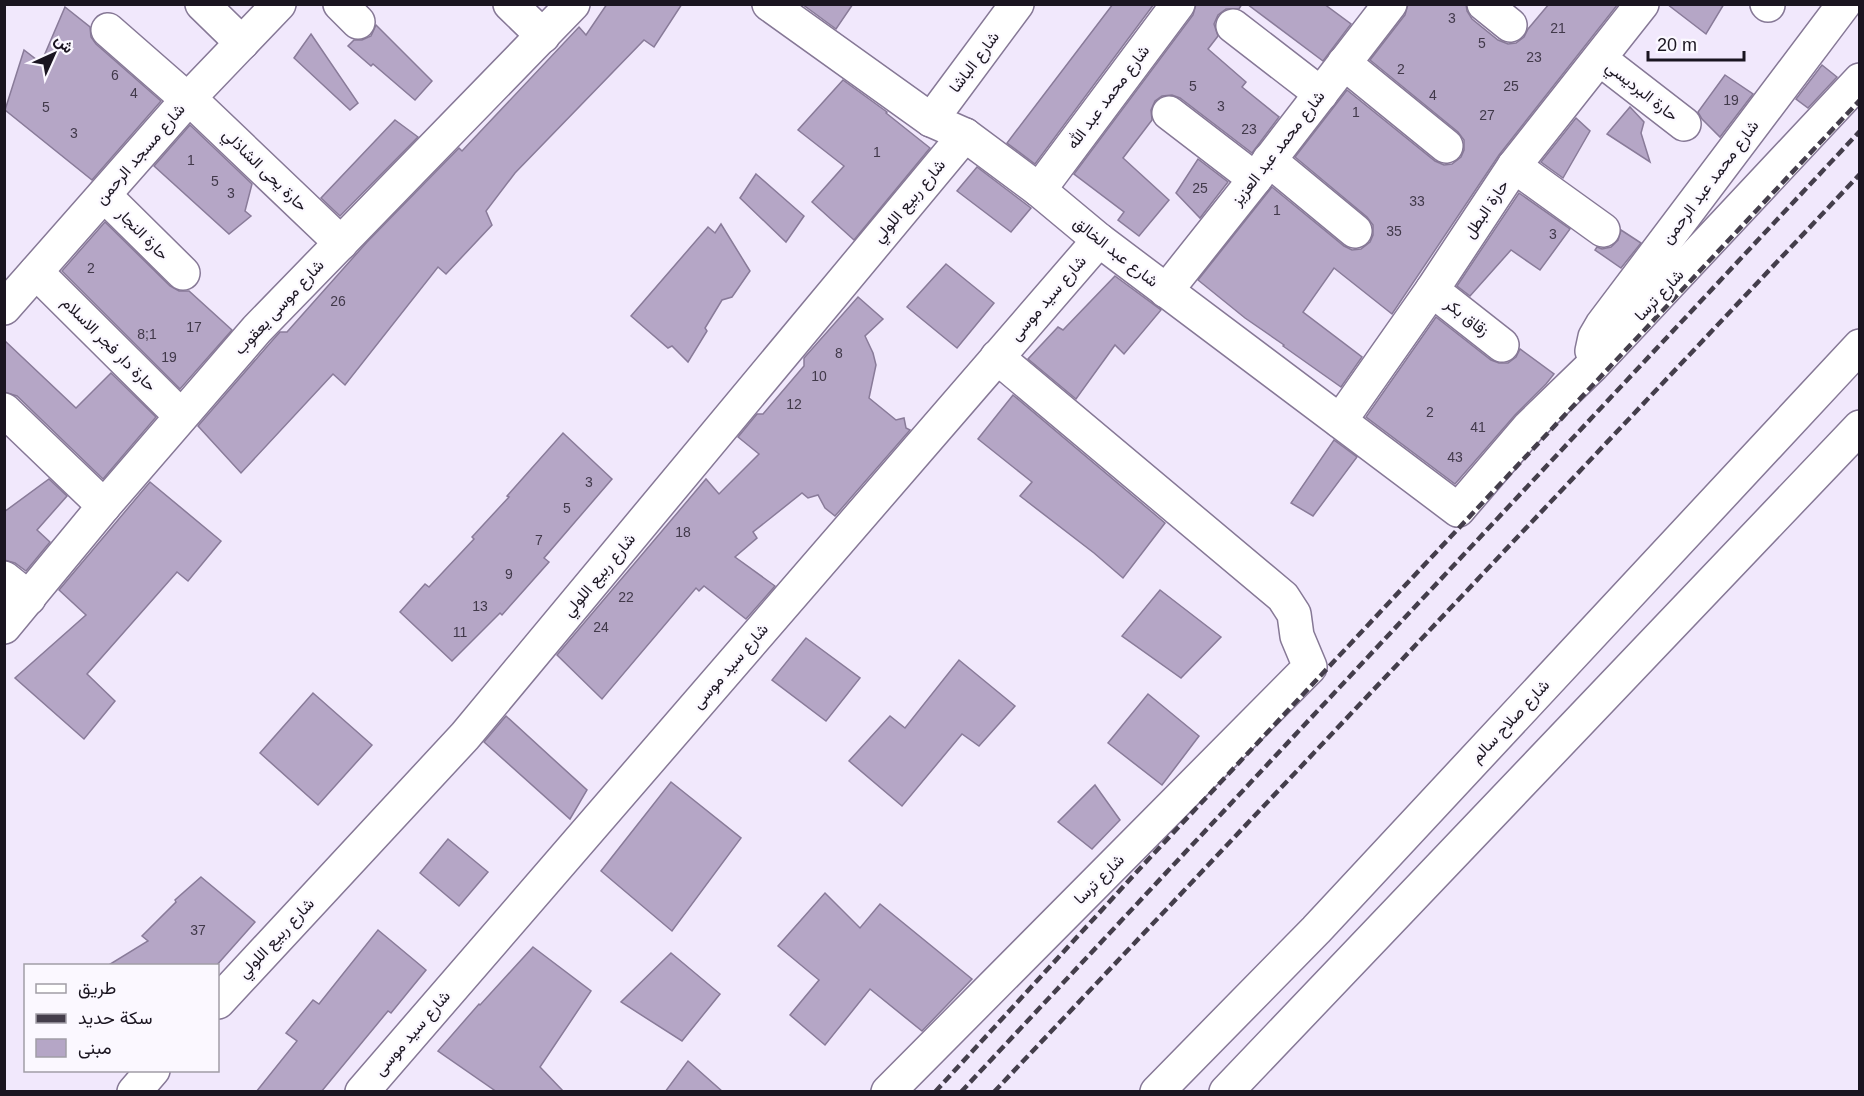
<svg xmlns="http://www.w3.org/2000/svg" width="1864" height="1096" viewBox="0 0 1864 1096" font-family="Helvetica,Vazirmatn,sans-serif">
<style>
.building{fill:#b5a6c6;stroke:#897b99;stroke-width:1.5}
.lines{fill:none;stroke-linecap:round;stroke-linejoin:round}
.minor-casing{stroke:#867896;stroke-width:36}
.highway-casing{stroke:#867896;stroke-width:36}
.minor{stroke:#fff;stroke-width:33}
.highway{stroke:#fff;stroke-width:33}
.rail{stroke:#443e4b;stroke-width:4.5;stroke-dasharray:9 4.5;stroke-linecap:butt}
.labels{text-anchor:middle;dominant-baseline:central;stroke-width:4.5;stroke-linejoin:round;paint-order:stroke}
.number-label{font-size:14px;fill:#41394a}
.street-label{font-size:16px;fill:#1a1520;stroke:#fbf8ff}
</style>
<rect width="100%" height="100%" fill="#f1e8fc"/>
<g class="building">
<polygon points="607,4 682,4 654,47 644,40 515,173 486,211 492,225 446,274 438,267 345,385 333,374 241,473 198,426 271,342 280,332 287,332 367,242 459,148 462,151 579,27 586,35"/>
<polygon points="802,4 853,4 836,29"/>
<polygon points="1113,4 1154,4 1035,164 1007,143"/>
<polygon points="1196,4 1242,4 1239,9 1226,9 1218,15 1214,24 1218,36 1208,49 1246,82 1242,87 1279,117 1252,153 1180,98 1172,95 1162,96 1155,101 1151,110 1152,120 1123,158 1169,200 1139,236 1118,220 1124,212 1074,174 1193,15"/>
<polygon points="1247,4 1324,4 1351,24 1323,61"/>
<polygon points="1408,4 1466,4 1467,11 1472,19 1498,40 1508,44 1516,43 1524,37 1528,29 1549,4 1618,4 1499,155 1392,314 1334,268 1303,312 1362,357 1341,387 1283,346 1284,345 1245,318 1198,280 1272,187 1344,246 1352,250 1361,249 1370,242 1373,235 1373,225 1367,217 1295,157 1347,90 1435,161 1444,165 1452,164 1461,157 1464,150 1464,140 1458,132 1370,60 1405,15"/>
<polygon points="1667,4 1724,4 1706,34"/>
<polygon points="65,7 90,27 91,37 96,44 161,101 92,180 5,110 24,50 41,63"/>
<polygon points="376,25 432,81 415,100 373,64 371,66 348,46 354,40 362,40 371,36"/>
<polygon points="311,34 358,103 350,110 294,58"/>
<polygon points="1822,65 1837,77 1808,108 1796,99"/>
<polygon points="1725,75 1753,94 1720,137 1702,119 1698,112"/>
<polygon points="843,80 887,112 886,113 930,148 854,240 812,202 844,166 798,130"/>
<polygon points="1630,107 1644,122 1641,133 1650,162 1607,134"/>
<polygon points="1576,118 1590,131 1563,178 1541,162"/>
<polygon points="395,120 418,137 340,216 321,198"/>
<polygon points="190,125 252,184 245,211 251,216 229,234 154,166"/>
<polygon points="1198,159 1228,182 1200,218 1176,193"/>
<polygon points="977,167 1031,208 1011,232 957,191"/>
<polygon points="756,174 804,216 786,242 740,198"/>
<polygon points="1519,193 1570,229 1540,270 1511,250 1470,296 1457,286"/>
<polygon points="105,222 170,286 179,291 189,291 232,330 180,389 62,271"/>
<polygon points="721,224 750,271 732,297 722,300 705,328 707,331 688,362 672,346 668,348 631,316 708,227 715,233"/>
<polygon points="1621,230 1641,243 1621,268 1595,250 1597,247 1602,249 1611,247 1618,240"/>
<polygon points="946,264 994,303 957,348 907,307"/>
<polygon points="1115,276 1161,310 1124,354 1115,345 1076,399 1028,359 1058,327 1063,330"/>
<polygon points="858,297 883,319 865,336 873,353 876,365 869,398 896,420 904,418 906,428 910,430 835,516 825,508 818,495 808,498 802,493 753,532 757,538 735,557 775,586 746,619 704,586 699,591 696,588 602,699 557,655 706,479 719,494 759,454 738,437 757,414 763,414 804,366 804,358"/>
<polygon points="1436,317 1491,360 1499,363 1508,363 1516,357 1520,349 1554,374 1546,384 1515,415 1455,484 1366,417"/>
<polygon points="4,340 76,408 111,373 156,417 103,479 17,396 4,392"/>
<polygon points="1013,395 1165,523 1123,578 1094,553 1020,496 1032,482 978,439"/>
<polygon points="563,433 612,479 544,558 549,562 502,615 500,613 452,661 400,612 425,584 429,587 474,539 472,537 509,497 507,496"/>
<polygon points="1334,440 1357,457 1313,516 1291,503"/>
<polygon points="49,479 67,496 37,530 50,542 26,571 15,563 4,560 4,512"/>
<polygon points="150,482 221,541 188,581 177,572 87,674 115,701 84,739 15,678 86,615 59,590"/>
<polygon points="1160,590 1221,637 1181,678 1122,636"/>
<polygon points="806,638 860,678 826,721 772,680"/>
<polygon points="959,660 1015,706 979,746 962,734 902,806 849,761 890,716 905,728"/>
<polygon points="313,693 372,745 318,805 260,753"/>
<polygon points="1148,694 1199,736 1162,785 1108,743"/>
<polygon points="506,716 587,790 570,819 484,742"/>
<polygon points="671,782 741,838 672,931 601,871"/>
<polygon points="1095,785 1120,820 1092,849 1058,822"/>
<polygon points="448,839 488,872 459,906 420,873"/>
<polygon points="201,877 255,922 216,966 107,966 148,941 142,936 176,902 175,900"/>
<polygon points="825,893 860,928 880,904 972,979 922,1031 870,989 825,1045 790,1015 819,980 778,946"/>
<polygon points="378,930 426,970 391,1013 388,1011 321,1092 256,1092 297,1041 286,1033 313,1000 319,1004"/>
<polygon points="533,947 591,991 540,1067 564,1092 497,1092 438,1051 479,1004 480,1005"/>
<polygon points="671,953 720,994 682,1041 621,1002"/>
<polygon points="688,1061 723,1092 665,1092"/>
</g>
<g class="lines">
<defs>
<g id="minor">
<polyline points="202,4 242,43"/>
<polyline points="340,4 358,22"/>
<polyline points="510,4 543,36"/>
<polyline points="769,4 931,120 965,135 1039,190 1099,240 1458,510 1529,427 1593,365 1860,80"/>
<polyline points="1484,4 1510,25"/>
<polyline points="1767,4 1768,5"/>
<polyline points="1233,26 1321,94"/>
<polyline points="108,30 188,100"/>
<polyline points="1600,59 1684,124"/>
<polyline points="1344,63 1446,146"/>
<polyline points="189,98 341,243"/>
<polyline points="1169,113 1255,179"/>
<polyline points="931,120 1017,4"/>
<polyline points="1269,160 1355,231"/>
<polyline points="1514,166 1603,230"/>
<polyline points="1039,190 1178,4"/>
<polyline points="104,195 183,273"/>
<polyline points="36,272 181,416"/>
<polyline points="1432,290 1502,345"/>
<polyline points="1166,291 1255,179 1390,4"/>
<polyline points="4,308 189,98 279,4"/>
<polyline points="1592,351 1595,337 1602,325 1844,4"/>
<polyline points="4,410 104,506"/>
<polyline points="1340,421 1432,290 1514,166 1642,4"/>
<polyline points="4,578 29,598"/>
<polyline points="4,627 104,506 257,329 573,4"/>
<polyline points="218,1002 465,736 965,135"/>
<polyline points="134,1092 153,1070"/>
<polyline points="362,1092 1099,240"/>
<polyline points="888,1092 1310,667 1297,636 1294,614 1283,597 997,357"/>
</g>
<g id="highway">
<polyline points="1157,1092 1316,930 1860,346"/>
<polyline points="1226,1092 1860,427"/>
</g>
</defs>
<use href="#minor" class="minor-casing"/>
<use href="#highway" class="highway-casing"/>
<use href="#minor" class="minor"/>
<use href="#highway" class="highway"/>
<g class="rail">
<polyline points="935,1092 1144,864 1860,100"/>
<polyline points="961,1092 1860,131"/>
<polyline points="994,1092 1860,174"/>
</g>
</g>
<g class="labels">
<g class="number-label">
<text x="1452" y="18">3</text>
<text x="1558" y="28">21</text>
<text x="1482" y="43">5</text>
<text x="1534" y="57">23</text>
<text x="1401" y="69">2</text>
<text x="115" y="75">6</text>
<text x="1193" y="86">5</text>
<text x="1511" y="86">25</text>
<text x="134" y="93">4</text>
<text x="1433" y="95">4</text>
<text x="1731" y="100">19</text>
<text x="1221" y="106">3</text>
<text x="46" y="107">5</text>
<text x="1356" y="112">1</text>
<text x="1487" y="115">27</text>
<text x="1249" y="129">23</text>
<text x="74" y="133">3</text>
<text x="877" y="152">1</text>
<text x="191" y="160">1</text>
<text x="215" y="181">5</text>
<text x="1200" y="188">25</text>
<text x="231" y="193">3</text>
<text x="1417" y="201">33</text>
<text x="1277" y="210">1</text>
<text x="1394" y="231">35</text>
<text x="1553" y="234">3</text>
<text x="91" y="268">2</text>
<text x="338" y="301">26</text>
<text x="194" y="327">17</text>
<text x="147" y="334">8;1</text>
<text x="839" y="353">8</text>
<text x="169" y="357">19</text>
<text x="819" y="376">10</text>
<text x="794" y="404">12</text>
<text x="1430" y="412">2</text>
<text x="1478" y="427">41</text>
<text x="1455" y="457">43</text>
<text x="589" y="482">3</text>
<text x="567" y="508">5</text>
<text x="683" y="532">18</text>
<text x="539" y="540">7</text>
<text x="509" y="574">9</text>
<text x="626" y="597">22</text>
<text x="480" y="606">13</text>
<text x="601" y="627">24</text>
<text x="460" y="632">11</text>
<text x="198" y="930">37</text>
</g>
<g class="street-label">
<text transform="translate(974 62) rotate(-53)">شارع الباشا</text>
<text transform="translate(1642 91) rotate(38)">حارة البرديسي</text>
<text transform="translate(1108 97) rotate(-53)">شارع محمد عبد الله</text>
<text transform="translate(1278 148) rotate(-52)">شارع محمد عبد العزيز</text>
<text transform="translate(140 154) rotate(-49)">شارع مسجد الرحمن</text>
<text transform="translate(265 170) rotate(44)">حارة يحى الشاذلي</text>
<text transform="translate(1710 182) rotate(-53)">شارع محمد عبد الرحمن</text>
<text transform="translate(909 201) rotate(-50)">شارع ربيع اللولي</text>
<text transform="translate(1486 209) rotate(-56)">حارة البطل</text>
<text transform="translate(143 234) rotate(45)">حارة النجار</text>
<text transform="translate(1116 252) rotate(38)">شارع عبد الخالق</text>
<text transform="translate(1659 295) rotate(-47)">شارع ترسا</text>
<text transform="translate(1048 298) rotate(-49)">شارع سيد موسى</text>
<text transform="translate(279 307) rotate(-47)">شارع موسى يعقوب</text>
<text transform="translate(1467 317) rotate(38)">زقاق بكر</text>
<text transform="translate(109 344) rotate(45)">حارة دار فجر الاسلام</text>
<text transform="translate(599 575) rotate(-50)">شارع ربيع اللولي</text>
<text transform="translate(730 666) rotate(-49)">شارع سيد موسى</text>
<text transform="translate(1510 721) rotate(-47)">شارع صلاح سالم</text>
<text transform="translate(1099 879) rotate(-45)">شارع ترسا</text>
<text transform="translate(276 938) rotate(-47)">شارع ربيع اللولي</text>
<text transform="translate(412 1033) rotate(-49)">شارع سيد موسى</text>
</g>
</g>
<rect width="1864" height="1096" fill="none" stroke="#1a1520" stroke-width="12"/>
<rect x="24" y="964" width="195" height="108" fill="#fbf8ff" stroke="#a19da6" stroke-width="1.5"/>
<rect x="36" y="984" width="30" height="9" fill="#ffffff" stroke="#a19da6" stroke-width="1.5"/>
<text x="78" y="994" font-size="18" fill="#1a1520">طريق</text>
<rect x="36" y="1014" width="30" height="9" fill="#443e4b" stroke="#a19da6" stroke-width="1.5"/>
<text x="78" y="1024" font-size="18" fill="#1a1520">سكة حديد</text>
<rect x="36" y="1039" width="30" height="18" fill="#b5a6c6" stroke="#a19da6" stroke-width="1.5"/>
<text x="78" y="1054" font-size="18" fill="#1a1520">مبنى</text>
<g transform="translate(54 54) rotate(45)" stroke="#fbf8ff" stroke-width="4.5" paint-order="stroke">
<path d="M0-4.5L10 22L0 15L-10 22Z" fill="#1a1520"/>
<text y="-9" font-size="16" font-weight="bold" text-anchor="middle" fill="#1a1520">ش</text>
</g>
<path d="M1648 51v9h96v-9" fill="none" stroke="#1a1520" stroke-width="3"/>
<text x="1657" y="51" font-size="18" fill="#1a1520" stroke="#fbf8ff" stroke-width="4.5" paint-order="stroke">20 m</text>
</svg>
